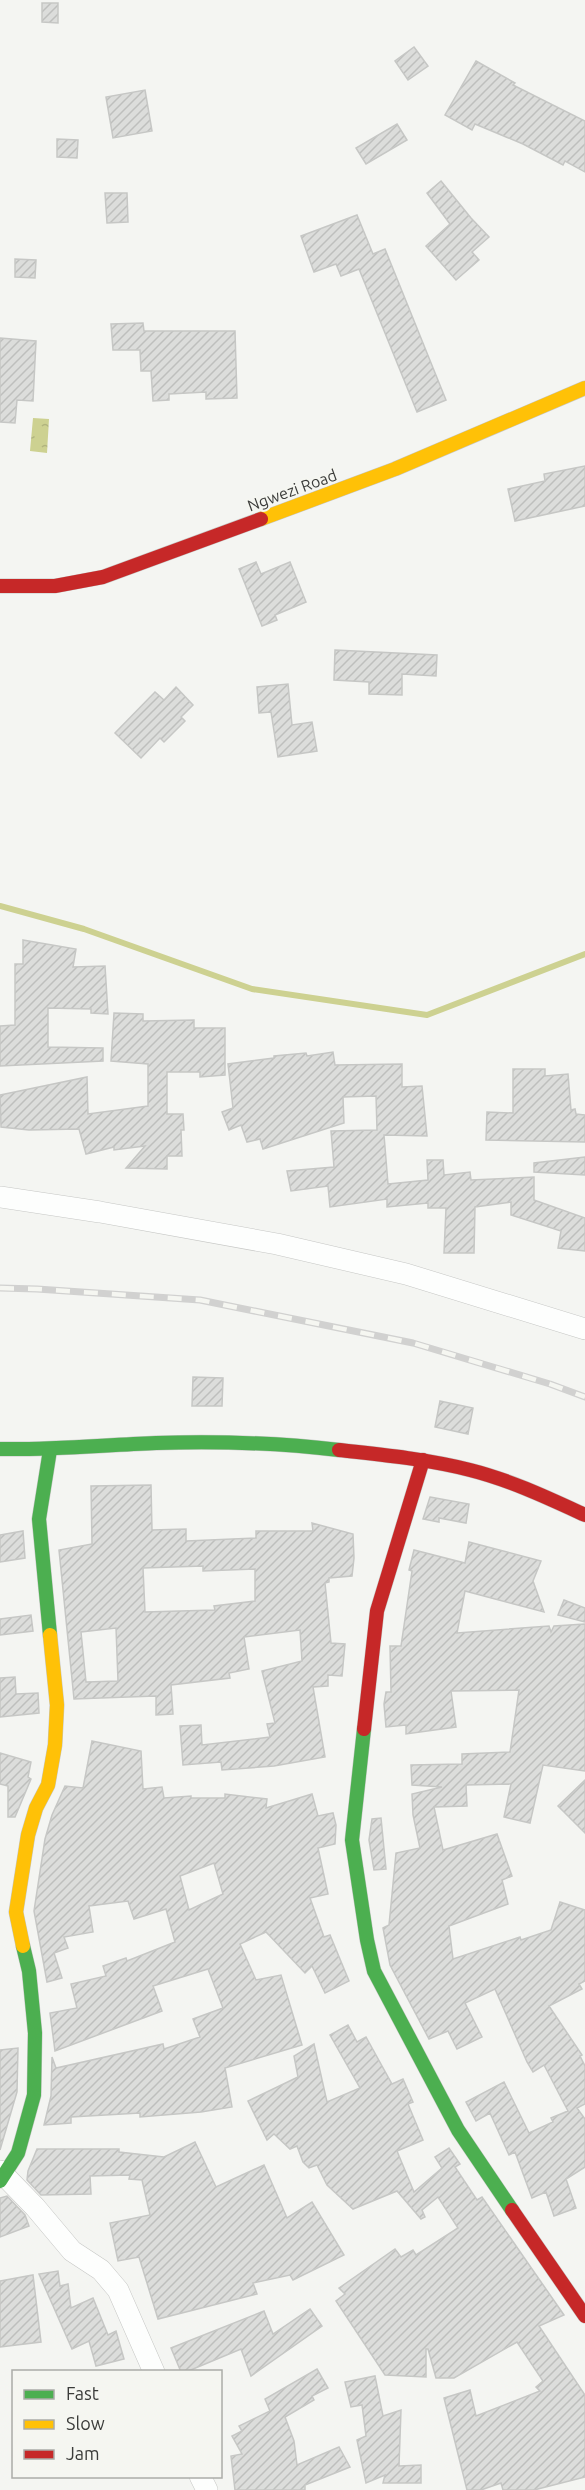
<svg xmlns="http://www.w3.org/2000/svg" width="585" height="2490" viewBox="0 0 585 2490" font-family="Ubuntu,sans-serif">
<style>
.water{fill:url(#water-ripples)}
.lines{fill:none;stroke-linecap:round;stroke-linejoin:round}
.stream{stroke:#cdd191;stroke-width:6}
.building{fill:url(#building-hatch);stroke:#c6c7c5;stroke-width:1.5;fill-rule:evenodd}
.street-casing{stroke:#c6c7c5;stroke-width:22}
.fast-casing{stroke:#c6c7c5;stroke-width:15}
.slow-casing{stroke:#c6c7c5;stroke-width:15}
.jam-casing{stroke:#c6c7c5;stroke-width:15}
.street{stroke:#fdfefd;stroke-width:21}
.fast{stroke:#4caf50;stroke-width:14}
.slow{stroke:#ffc107;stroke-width:14}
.jam{stroke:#c62828;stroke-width:14}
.rail-casing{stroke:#d1d1d0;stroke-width:7}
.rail{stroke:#f5f6f1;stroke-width:4.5;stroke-dasharray:14;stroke-linecap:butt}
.labels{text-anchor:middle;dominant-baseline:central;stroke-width:4.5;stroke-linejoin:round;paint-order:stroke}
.street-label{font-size:16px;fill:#3b3c3a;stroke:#f5f6f1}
</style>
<defs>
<pattern id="water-ripples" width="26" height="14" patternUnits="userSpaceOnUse" patternTransform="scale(1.5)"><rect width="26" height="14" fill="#cdd191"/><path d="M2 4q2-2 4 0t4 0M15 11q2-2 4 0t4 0" fill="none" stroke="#b1b47e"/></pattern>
<pattern id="building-hatch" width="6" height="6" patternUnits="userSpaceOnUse" patternTransform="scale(1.5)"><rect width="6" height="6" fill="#dcdddb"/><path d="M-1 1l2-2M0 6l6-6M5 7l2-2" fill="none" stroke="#bebfbd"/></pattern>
</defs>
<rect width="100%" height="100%" fill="#f4f5f2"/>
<polygon class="water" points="33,418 49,419 47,453 30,451"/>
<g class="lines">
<polyline class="stream" points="0,906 84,929 252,989 427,1015 585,954"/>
</g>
<g class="building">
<polygon points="42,3 58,3 58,23 42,22"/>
<polygon points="414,47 428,66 408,80 395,61"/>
<polygon points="476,61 515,83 513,85 585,121 585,172 565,161 563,165 523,144 475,124 472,130 445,115"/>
<polygon points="145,90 152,131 113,138 106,97"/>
<polygon points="397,124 407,140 366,164 356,148"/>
<polygon points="57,139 78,140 77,158 57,157"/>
<polygon points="441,181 471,218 489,237 472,252 479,260 456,280 426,246 450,224 427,193"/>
<polygon points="105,193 127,193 128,222 107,223"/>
<polygon points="357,215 373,254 385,249 446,400 417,412 359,269 341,276 336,264 314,272 301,236"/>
<polygon points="15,259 36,260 35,278 15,277"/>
<polygon points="143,323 144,331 235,331 237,398 206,399 206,392 169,394 169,400 153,401 151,371 141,371 140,350 113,350 111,324"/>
<polygon points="0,338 36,341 33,401 17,400 15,423 0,422"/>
<polygon points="585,466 585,506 515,521 508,489 545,481 544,474"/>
<polygon points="256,562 261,574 290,562 306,602 275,615 277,620 262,626 239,569"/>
<polygon points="335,650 437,655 436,676 402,674 402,695 369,694 369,682 334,680"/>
<polygon points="288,684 292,725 312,722 317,751 278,757 271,712 259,713 257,687"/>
<polygon points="176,687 193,705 181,717 185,721 164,742 160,738 141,758 115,733 155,692 164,700"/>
<polygon points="23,940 76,949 73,967 105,966 108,1014 91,1013 91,1009 48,1008 48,1047 103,1048 103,1061 0,1066 0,1026 15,1025 15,964 23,964"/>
<polygon points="114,1013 143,1014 143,1021 194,1020 194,1028 225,1028 225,1075 200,1077 200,1072 167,1072 167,1114 183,1114 184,1130 181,1130 182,1156 167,1156 167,1169 126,1168 145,1146 114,1150 114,1147 86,1154 79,1129 29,1130 1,1127 0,1095 87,1077 88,1114 148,1106 148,1064 111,1061"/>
<polygon points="333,1052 335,1065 402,1064 402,1087 422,1086 427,1136 384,1135 388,1184 428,1180 427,1160 443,1160 444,1175 470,1172 471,1180 534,1177 534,1200 585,1218 585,1251 558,1248 561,1231 511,1215 511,1202 475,1207 474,1253 444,1253 446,1208 428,1208 428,1203 387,1207 387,1199 330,1207 328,1186 291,1191 287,1171 334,1167 331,1131 377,1130 376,1096 343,1097 344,1123 263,1149 260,1139 247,1142 241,1125 229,1130 222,1112 233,1108 228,1064 274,1058 274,1056 306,1053 307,1056"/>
<polygon points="513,1069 545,1069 545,1076 568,1074 571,1110 575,1109 576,1114 585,1115 585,1142 486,1140 487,1112 513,1113"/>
<polygon points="585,1157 585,1175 534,1172 534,1163"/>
<polygon points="193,1377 223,1378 222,1406 192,1406"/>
<polygon points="440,1401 473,1408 468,1434 435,1427"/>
<path d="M151,1485L152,1530L186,1529V1541L256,1538V1531H313L312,1523L353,1534L354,1558L352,1576L329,1578V1582L325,1583L331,1643L345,1644L342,1676L328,1675V1686L313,1687L325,1757L274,1766L222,1770L221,1762L183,1765L180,1726L201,1725L202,1745L270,1737L267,1724L275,1723L262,1671L302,1661L300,1630L244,1637L249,1669L229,1673L230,1678L171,1685L173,1714L156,1715V1696L74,1699L59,1550L92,1544L91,1486ZM203,1566V1571L255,1569V1601L214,1606L215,1610L145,1612L143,1568ZM116,1628L118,1681L86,1682L81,1632Z"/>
<polygon points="430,1497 469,1504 466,1523 439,1518 439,1522 423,1519"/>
<polygon points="23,1531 25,1558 0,1562 0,1535"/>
<polygon points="469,1542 541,1561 533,1581 544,1612 465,1591 457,1633 549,1626 551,1632 554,1626 585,1624 585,1771 543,1765 530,1823 504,1817 511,1784 466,1785 467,1806 434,1807 443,1850 497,1834 512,1876 502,1880 508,1904 449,1926 453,1959 520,1937 521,1940 551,1930 560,1902 585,1910 585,1981 579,1984 582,1989 549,2006 582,2055 580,2056 585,2066 585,2104 577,2108 585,2119 585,2167 566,2179 576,2208 554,2216 546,2192 532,2198 515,2152 509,2155 490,2113 476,2121 466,2102 504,2082 529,2133 553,2122 551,2118 568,2111 544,2065 533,2072 527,2062 495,1989 465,2003 482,2037 457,2049 448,2031 429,2039 390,1965 383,1928 389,1925 396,1853 420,1848 413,1815 412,1794 442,1787 412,1785 411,1765 462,1764 462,1754 510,1752 519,1690 451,1691 456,1727 406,1734 406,1725 386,1727 384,1704 386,1692 391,1692 390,1646 401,1646 412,1571 409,1570 414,1550 465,1563"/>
<polygon points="564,1600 585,1608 585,1622 558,1615"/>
<polygon points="31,1615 33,1631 0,1635 0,1619"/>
<polygon points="15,1677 16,1694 38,1693 39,1713 0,1717 0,1678"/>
<path d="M92,1741L141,1751L143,1789L162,1787L164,1798L191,1796V1798H225V1794L267,1799L266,1808L312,1794L318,1816L333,1813L336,1825L335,1844L318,1848L328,1894L310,1898L324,1937L330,1935L349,1981L325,1993L312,1966L305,1973L266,1932L240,1944L256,1980L281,1975L302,2045L225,2068L232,2107L201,2112L140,2117V2113L71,2117V2123L44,2125L51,2096L52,2057L56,2068L163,2044L164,2049L200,2037L193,2019L223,2008L208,1969L153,1986L162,2011L55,2051L50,2013L77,2008L71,1984L106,1976L103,1966L126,1958L127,1961L175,1942L166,1909L134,1919L128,1901L89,1906L93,1932L64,1937L68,1948L54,1953L62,1978L47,1982L34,1911L45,1839L52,1815L65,1786L83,1788ZM214,1863L223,1894L189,1910L180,1876Z"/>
<polygon points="0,1753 31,1762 28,1777 31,1779 15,1817 8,1817 8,1786 0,1784"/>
<polygon points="585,1780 585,1833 558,1806"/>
<polygon points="381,1818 386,1869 374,1870 369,1840 372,1819"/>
<polygon points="348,2025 357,2042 366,2037 392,2084 403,2079 413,2102 408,2104 423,2140 397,2151 414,2192 442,2168 435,2157 449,2148 460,2164 455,2167 477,2200 482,2197 564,2315 539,2326 585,2395 585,2477 534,2490 503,2490 501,2483 481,2490 467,2490 444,2398 470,2390 476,2416 540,2391 536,2387 543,2381 517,2342 454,2378 436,2378 428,2349 426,2349 426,2377 385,2375 336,2301 345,2294 339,2288 395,2249 401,2257 413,2250 416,2255 458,2228 438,2197 422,2210 425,2217 421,2219 397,2191 353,2209 327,2185 317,2165 309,2168 303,2162 297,2146 290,2149 274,2134 267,2140 248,2101 298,2077 294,2056 314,2044 327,2102 360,2088 330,2035"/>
<polygon points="18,2048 17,2092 0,2150 0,2050"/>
<polygon points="195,2142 216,2187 264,2165 287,2218 312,2202 344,2255 293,2280 290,2275 253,2283 257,2294 158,2319 139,2257 118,2261 110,2223 150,2215 142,2180 129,2179 130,2175 90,2176 91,2194 41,2195 27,2180 28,2171 37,2149 119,2149 119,2152 164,2157"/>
<polygon points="7,2196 25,2215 29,2226 0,2237 0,2198"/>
<polygon points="58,2271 60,2286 68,2284 71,2308 93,2298 108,2335 116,2331 124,2359 96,2366 89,2341 72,2349 39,2274"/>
<polygon points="33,2275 41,2342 0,2347 0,2281"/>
<polygon points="310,2309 322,2326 251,2376 241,2349 186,2372 181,2372 171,2348 264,2311 273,2334"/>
<polygon points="317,2369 328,2388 312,2396 314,2400 285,2417 294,2441 297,2465 339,2447 350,2467 305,2485 305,2490 235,2490 231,2456 242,2454 232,2436 242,2431 239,2426 270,2411 265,2399"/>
<polygon points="375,2376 383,2416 401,2410 399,2466 421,2465 421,2483 383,2483 385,2475 366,2483 357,2440 366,2436 362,2405 351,2407 345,2382"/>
</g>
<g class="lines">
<defs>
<g id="street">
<polyline points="0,1197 100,1212 277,1244 406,1274 585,1329"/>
<polyline points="0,2171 35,2207 72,2251 101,2270 118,2290 154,2372"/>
<polyline points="200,2476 207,2490"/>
</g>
<g id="fast">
<path d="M0,1449C52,1450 103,1445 156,1443C216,1441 279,1443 339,1450"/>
<polyline points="50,1450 39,1519 50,1635"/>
<polyline points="364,1729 352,1840 367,1940 374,1971 458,2130 512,2210"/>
<polyline points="0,2181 18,2153 34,2095 35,2033 29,1971 23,1946"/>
</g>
<g id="slow">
<polyline points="261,519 395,469 585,388"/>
<polyline points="23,1946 16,1912 28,1835 36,1808 48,1785 55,1745 57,1705 50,1635"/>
</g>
<g id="jam">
<polyline points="0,586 55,586 103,577 261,519"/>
<path d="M339,1450C383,1455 427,1459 470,1470C510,1480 548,1498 585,1515"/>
<polyline points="364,1729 377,1611 423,1460"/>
<polyline points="512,2210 585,2316"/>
</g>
</defs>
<use href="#street" class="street-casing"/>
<use href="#fast" class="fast-casing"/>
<use href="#slow" class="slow-casing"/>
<use href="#jam" class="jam-casing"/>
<use href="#street" class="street"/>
<use href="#fast" class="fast"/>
<use href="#slow" class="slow"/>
<use href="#jam" class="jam"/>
<defs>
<polyline id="rail" points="0,1288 37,1289 200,1300 413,1343 550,1384 585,1397"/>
</defs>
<use href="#rail" class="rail-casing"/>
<use href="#rail" class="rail"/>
</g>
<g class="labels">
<g class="street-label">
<text transform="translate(292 490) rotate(-20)">Ngwezi Road</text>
</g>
</g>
<rect x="12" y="2370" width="210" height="108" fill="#f5f6f1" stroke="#abaca8" stroke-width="1.5"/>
<rect x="24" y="2390" width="30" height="9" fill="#4caf50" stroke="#abaca8" stroke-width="1.5"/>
<text x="66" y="2400" font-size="18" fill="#3b3c3a">Fast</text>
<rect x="24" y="2420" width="30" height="9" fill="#ffc107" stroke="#abaca8" stroke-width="1.5"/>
<text x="66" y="2430" font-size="18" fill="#3b3c3a">Slow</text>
<rect x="24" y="2450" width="30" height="9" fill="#c62828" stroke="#abaca8" stroke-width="1.5"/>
<text x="66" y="2460" font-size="18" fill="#3b3c3a">Jam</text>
</svg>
